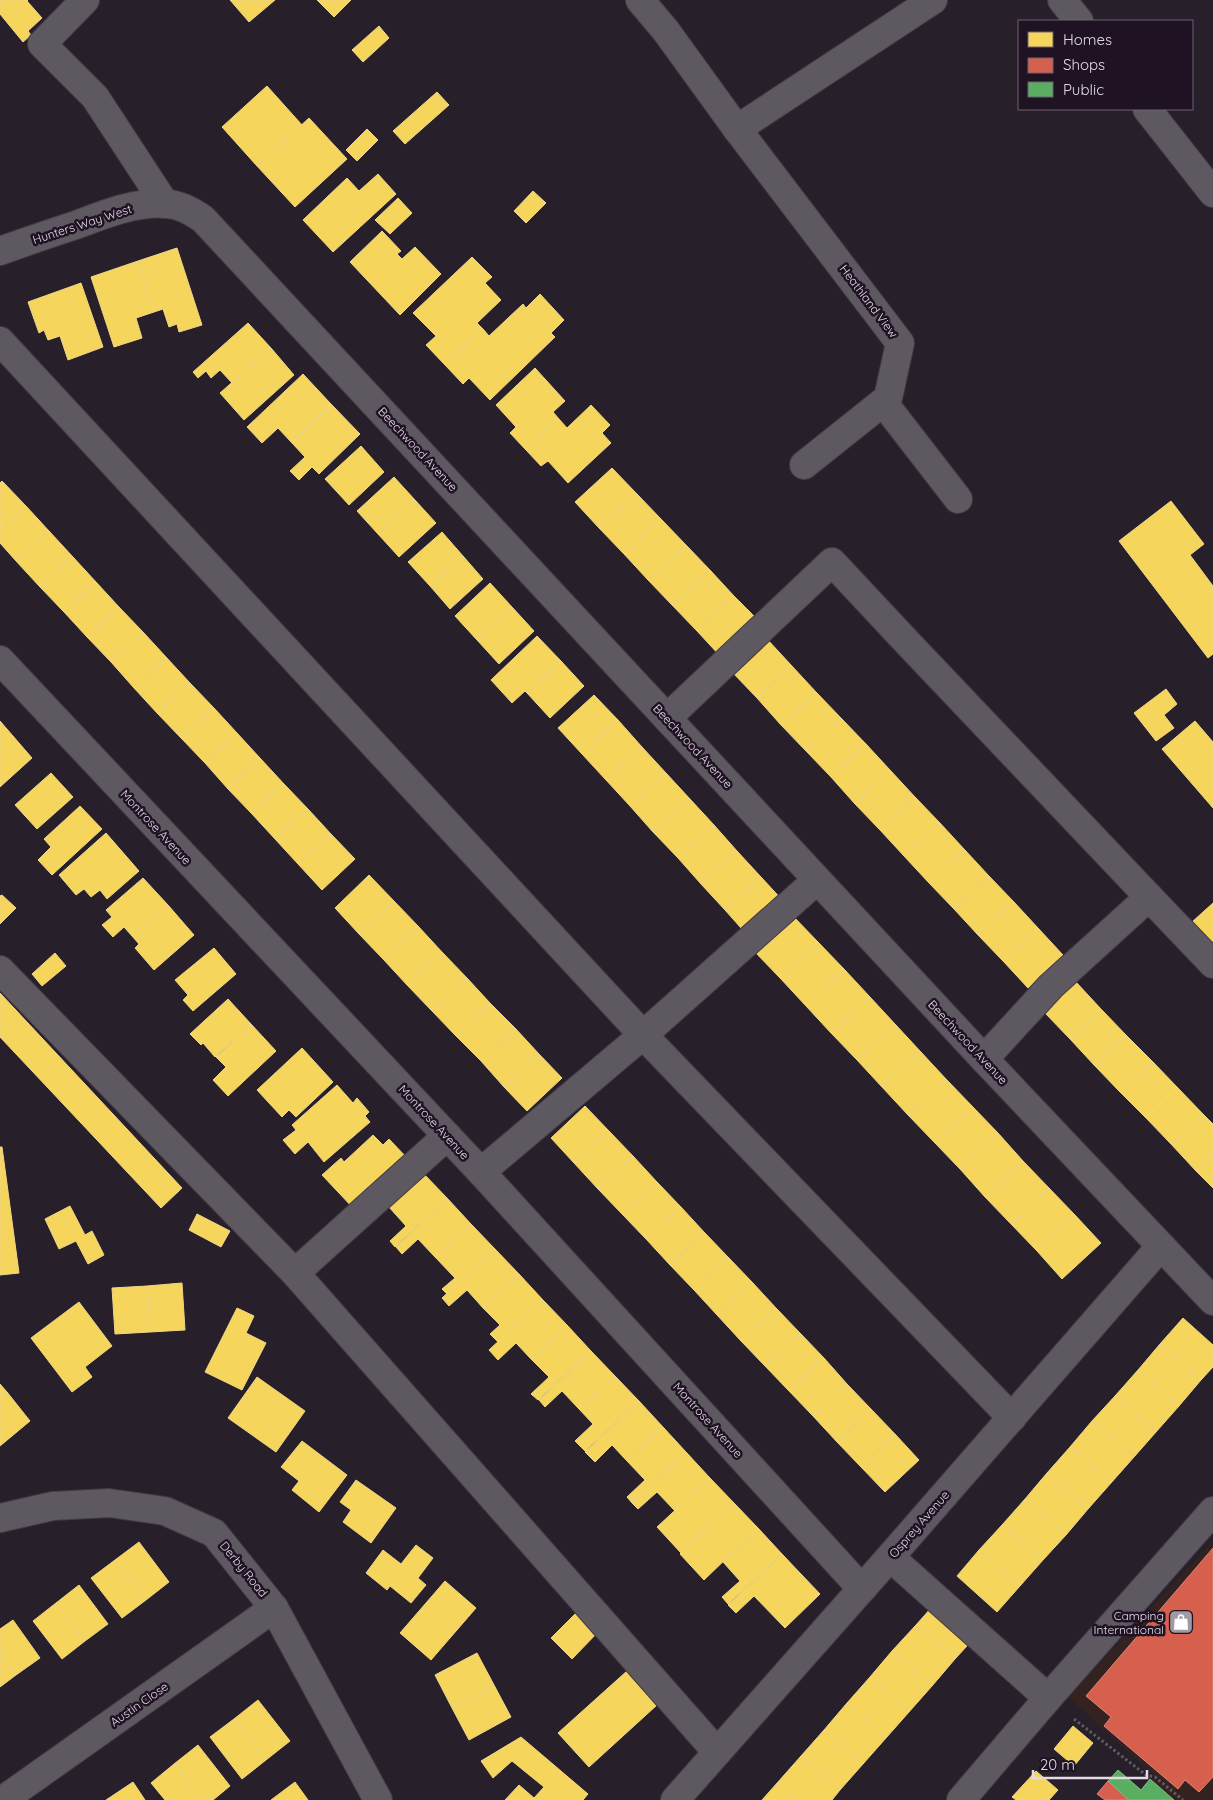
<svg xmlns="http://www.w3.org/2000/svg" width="1213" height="1800" viewBox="0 0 1213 1800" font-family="Quicksand,sans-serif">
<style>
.commercial{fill:#342220}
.homes{fill:#f6d55c;stroke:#f0d685}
.shops{fill:#d6604d;stroke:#da857b}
.public{fill:#5aae61;stroke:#83bb89}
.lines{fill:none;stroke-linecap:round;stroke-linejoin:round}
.minor-casing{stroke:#423b44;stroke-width:30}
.path{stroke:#605a62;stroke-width:3;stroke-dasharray:2.5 2.5;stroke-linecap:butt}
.minor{stroke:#5e5860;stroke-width:28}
.labels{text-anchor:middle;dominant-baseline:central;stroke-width:5;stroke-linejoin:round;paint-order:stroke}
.street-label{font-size:12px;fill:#e3dae6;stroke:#1f1223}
.poi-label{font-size:12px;fill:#e3dae6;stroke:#1f1223;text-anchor:end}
</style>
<rect width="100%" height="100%" fill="#271f29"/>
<polygon class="commercial" points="1213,1541 1213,1800 1136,1800 1155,1776 1068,1697"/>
<g class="homes">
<polygon points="0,0 28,0 27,1 42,18 28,31 31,35 23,42 0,14"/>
<polygon points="230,0 275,0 249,22"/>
<polygon points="317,0 351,0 334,17"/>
<polygon points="379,26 389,38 363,62 352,50"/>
<polygon points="267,86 302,125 257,166 222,127"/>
<polygon points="437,92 449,105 405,144 393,131"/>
<polygon points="309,118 347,159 295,207 257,166"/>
<polygon points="367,129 378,140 357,161 346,150"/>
<polygon points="378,174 396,194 333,252 303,220 347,178 359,191"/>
<polygon points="533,191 546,203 526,223 514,211"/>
<polygon points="398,198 412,213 390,234 375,220"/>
<polygon points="382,231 401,251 397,254 402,259 415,247 441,274 400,315 350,262"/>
<polygon points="177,248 202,325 179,332 177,324 169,327 163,309 154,312 138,261"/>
<polygon points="472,257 492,277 485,283 501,300 477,323 483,329 445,365 426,345 436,336 413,313"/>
<polygon points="138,261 154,312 136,318 142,338 114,347 91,277"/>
<polygon points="81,283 103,347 68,360 60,336 48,340 44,330 39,333 28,302"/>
<polygon points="540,294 564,320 551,333 555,337 490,400 469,378 463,384 445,365 483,329 489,336 523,304 526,308"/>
<polygon points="248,323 271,348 232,383 220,370 211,378 206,371 198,378 193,372"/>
<polygon points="271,348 294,375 244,420 220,393"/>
<polygon points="535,368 565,401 553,412 559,419 526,450 510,433 516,427 496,405"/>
<polygon points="303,374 331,404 292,443 278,428 262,443 247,427"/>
<polygon points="331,404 360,434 319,474 312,467 299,480 290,471 305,457 292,443"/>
<polygon points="591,405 610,425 602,433 611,443 568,483 548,461 541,466 526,450 559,419 567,428"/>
<polygon points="361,446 384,472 349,505 325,479"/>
<polygon points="612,468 637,494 599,528 575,502"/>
<polygon points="394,477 415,500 378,534 357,511"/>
<polygon points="2,481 26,506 0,530 0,483"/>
<polygon points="637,494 661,519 624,554 599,528"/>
<polygon points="415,500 436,523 399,557 378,534"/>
<polygon points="1171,501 1204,544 1190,555 1213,586 1213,654 1208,658 1119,541"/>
<polygon points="26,506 49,531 16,561 0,543 0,530"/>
<polygon points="661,519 686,545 648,580 624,554"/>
<polygon points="49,531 73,557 40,587 16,561"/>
<polygon points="442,532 463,556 430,586 408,562"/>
<polygon points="686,545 710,570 672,605 648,580"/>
<polygon points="463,556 483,579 450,609 430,586"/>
<polygon points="73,557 96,582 64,612 40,587"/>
<polygon points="710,570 734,596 697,631 672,605"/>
<polygon points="96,582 119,607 87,637 64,612"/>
<polygon points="490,583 512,607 477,640 455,616"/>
<polygon points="734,596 759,621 721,657 697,631"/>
<polygon points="119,607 143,632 111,662 87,637"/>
<polygon points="512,607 534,631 499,664 477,640"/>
<polygon points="143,632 166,657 134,688 111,662"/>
<polygon points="537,636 561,661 527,693 525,691 512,703 491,680"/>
<polygon points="767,639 791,665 757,698 732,672"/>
<polygon points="166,657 190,683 157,713 134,688"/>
<polygon points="561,661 584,686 550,718 527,693"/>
<polygon points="791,665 816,692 781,725 757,698"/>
<polygon points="190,683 214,708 181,738 157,713"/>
<polygon points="1166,689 1177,704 1164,715 1174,728 1156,741 1134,713"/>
<polygon points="816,692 841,718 806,751 781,725"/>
<polygon points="594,695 618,720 582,754 558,728"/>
<polygon points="214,708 237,733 205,763 181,738"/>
<polygon points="841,718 866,744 831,777 806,751"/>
<polygon points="618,720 642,747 606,780 582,754"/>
<polygon points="0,721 32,758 0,787"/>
<polygon points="1195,721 1213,742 1213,808 1162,749"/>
<polygon points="237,733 260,758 228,789 205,763"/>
<polygon points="866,744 890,770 855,804 831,777"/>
<polygon points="642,747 666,773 630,806 606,780"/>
<polygon points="260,758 284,784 252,814 228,789"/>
<polygon points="890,770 915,797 880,830 855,804"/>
<polygon points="51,773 73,797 37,829 15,805"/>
<polygon points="666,773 690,799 653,832 630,806"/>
<polygon points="284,784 308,809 275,839 252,814"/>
<polygon points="915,797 940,823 904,856 880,830"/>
<polygon points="690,799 714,825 678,858 653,832"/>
<polygon points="80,806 102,829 52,875 38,860 51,847 44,839"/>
<polygon points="308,809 331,834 298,864 275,839"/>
<polygon points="940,823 964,849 929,883 904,856"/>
<polygon points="714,825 737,851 701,884 678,858"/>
<polygon points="106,833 139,871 107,899 100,890 91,897 84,889 76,895 59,875"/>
<polygon points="331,834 355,859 322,890 298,864"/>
<polygon points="964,849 989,876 954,909 929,883"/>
<polygon points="737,851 761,877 725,910 701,884"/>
<polygon points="369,875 394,901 359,934 335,908"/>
<polygon points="989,876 1014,902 978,935 954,909"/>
<polygon points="761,877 785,903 749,937 725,910"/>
<polygon points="143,878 168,905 132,936 124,927 113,937 102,925 112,917 106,910"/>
<polygon points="2,895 16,908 0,924 0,896"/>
<polygon points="394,901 418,926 383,959 359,934"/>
<polygon points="1014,902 1038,928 1003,961 978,935"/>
<polygon points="1213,903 1213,945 1192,922"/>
<polygon points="168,905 194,935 154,970 135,948 139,944 132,936"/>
<polygon points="792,915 818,942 780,978 754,951"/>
<polygon points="418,926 442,952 407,985 383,959"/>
<polygon points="1038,928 1063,955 1028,988 1003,961"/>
<polygon points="818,942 844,969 806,1006 780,978"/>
<polygon points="214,948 236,974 193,1011 183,1000 188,995 175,980"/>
<polygon points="442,952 467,978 432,1011 407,985"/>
<polygon points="55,953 66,966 42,986 32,974"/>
<polygon points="844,969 870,997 831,1033 806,1006"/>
<polygon points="467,978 490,1003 456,1036 432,1011"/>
<polygon points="1076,982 1101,1009 1070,1039 1045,1013"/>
<polygon points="0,993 182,1188 161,1208 0,1037"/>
<polygon points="870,997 895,1024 857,1060 831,1033"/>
<polygon points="228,999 251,1024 215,1057 203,1043 201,1045 190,1034"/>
<polygon points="490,1003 515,1028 481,1061 456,1036"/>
<polygon points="1101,1009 1126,1035 1095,1066 1070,1039"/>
<polygon points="251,1024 276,1051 228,1096 213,1080 226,1067 216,1057"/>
<polygon points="895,1024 920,1051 882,1087 857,1060"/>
<polygon points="515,1028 539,1054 504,1087 481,1061"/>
<polygon points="1126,1035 1152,1061 1120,1092 1095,1066"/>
<polygon points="302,1048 333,1082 296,1117 289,1110 282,1117 257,1090"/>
<polygon points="920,1051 946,1079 908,1115 882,1087"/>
<polygon points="539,1054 562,1078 527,1111 504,1087"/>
<polygon points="1152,1061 1177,1087 1146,1118 1120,1092"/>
<polygon points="946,1079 972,1106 934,1142 908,1115"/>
<polygon points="337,1085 353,1103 357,1098 369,1112 365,1116 370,1122 324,1162 308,1142 295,1154 283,1140 296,1130 292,1125"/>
<polygon points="1177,1087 1203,1114 1171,1144 1146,1118"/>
<polygon points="585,1106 609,1131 574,1163 551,1138"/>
<polygon points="972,1106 998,1133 960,1169 934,1142"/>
<polygon points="1203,1114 1213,1124 1213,1154 1196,1171 1171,1144"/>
<polygon points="609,1131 633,1156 598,1189 574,1163"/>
<polygon points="998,1133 1023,1161 985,1197 960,1169"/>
<polygon points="373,1135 383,1145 389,1139 408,1159 355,1210 322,1175 341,1158 344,1162"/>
<polygon points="0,1147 2,1147 19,1273 0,1275"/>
<polygon points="1213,1154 1213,1188 1196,1171"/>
<polygon points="633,1156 657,1182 622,1214 598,1189"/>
<polygon points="1023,1161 1049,1188 1011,1224 985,1197"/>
<polygon points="423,1173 447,1198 395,1247 390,1241 406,1226 388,1206"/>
<polygon points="657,1182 681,1207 646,1239 622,1214"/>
<polygon points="1049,1188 1075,1215 1037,1251 1011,1224"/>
<polygon points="447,1198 471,1224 435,1257 418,1239 402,1254 396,1247"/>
<polygon points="70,1206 85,1235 92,1231 104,1255 88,1264 76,1241 59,1249 45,1219"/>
<polygon points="681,1207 704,1232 670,1265 646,1239"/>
<polygon points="197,1214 230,1231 221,1247 189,1230"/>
<polygon points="1075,1215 1101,1243 1062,1279 1037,1251"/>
<polygon points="471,1224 495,1249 447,1294 442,1289 455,1278 435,1257"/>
<polygon points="704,1232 728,1257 694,1290 670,1265"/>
<polygon points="495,1249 519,1274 483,1308 467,1290 449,1306 442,1298"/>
<polygon points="728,1257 752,1282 717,1315 694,1290"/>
<polygon points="519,1274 543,1300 498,1342 490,1334 500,1325 483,1308"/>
<polygon points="752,1282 776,1308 741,1341 717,1315"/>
<polygon points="182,1283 185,1330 150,1332 147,1286"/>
<polygon points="147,1286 150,1332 115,1334 112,1288"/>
<polygon points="543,1300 567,1325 531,1359 516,1343 498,1360 489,1350"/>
<polygon points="79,1302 112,1346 85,1367 92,1377 72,1392 31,1338"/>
<polygon points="237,1308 254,1316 246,1333 266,1343 242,1390 205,1372"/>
<polygon points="776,1308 800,1333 765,1366 741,1341"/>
<polygon points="1183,1318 1213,1345 1213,1367 1201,1380 1160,1344"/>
<polygon points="567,1325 591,1351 538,1400 531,1394 549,1377 531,1359"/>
<polygon points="800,1333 824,1358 789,1391 765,1366"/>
<polygon points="1160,1344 1201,1380 1179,1406 1138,1370"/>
<polygon points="591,1351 615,1376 579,1409 562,1391 545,1407 539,1400"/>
<polygon points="824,1358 847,1384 813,1416 789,1391"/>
<polygon points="1138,1370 1179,1406 1156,1432 1115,1396"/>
<polygon points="615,1376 639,1401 585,1451 575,1441 593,1424 579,1409"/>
<polygon points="257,1377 305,1411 276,1452 228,1418"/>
<polygon points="0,1384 7,1392 0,1398"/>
<polygon points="847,1384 871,1409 837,1442 813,1416"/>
<polygon points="7,1392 30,1421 0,1446 0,1398"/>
<polygon points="1115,1396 1156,1432 1134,1457 1092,1421"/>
<polygon points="639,1401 663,1427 627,1461 612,1445 595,1462 585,1452"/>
<polygon points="871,1409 895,1434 861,1467 837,1442"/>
<polygon points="1092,1421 1134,1457 1111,1483 1070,1447"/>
<polygon points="663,1427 686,1452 632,1503 627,1497 645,1480 627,1461"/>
<polygon points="895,1434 919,1460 885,1492 861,1467"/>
<polygon points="302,1441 347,1475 319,1512 292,1490 299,1481 281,1467"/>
<polygon points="1070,1447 1111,1483 1088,1509 1047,1473"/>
<polygon points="686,1452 710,1478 675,1511 657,1492 638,1509 632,1503"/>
<polygon points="1047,1473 1088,1509 1066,1535 1025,1499"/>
<polygon points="710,1478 734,1503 681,1553 657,1527"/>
<polygon points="356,1480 396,1508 371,1543 343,1522 351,1510 340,1502"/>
<polygon points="1025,1499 1066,1535 1043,1560 1002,1525"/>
<polygon points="734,1503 758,1528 704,1580 680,1554"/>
<polygon points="1002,1525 1043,1560 1020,1586 979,1550"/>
<polygon points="758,1528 782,1554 728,1604 722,1597 740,1581 723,1562"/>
<polygon points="139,1542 169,1582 146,1600 115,1560"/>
<polygon points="416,1545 433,1558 418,1578 426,1585 411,1603 390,1586 387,1590 366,1573 383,1550 401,1564"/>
<polygon points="979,1550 1020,1586 997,1612 957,1576"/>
<polygon points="782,1554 820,1594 785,1628 754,1596 736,1613 728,1605"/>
<polygon points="115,1560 146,1600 122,1618 91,1578"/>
<polygon points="445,1581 476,1608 431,1660 400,1633"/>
<polygon points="79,1585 108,1624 85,1641 56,1603"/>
<polygon points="939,1599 978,1634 955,1659 916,1625"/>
<polygon points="56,1603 85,1641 62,1659 33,1621"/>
<polygon points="579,1610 600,1630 572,1659 551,1638"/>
<polygon points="13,1620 40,1658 16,1675 0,1652 0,1629"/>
<polygon points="916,1625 955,1659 932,1686 892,1651"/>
<polygon points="892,1651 932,1686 909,1712 870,1677"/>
<polygon points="0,1652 16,1675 0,1687"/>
<polygon points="477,1653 494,1685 452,1708 435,1675"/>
<polygon points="627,1671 657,1705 589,1767 558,1733"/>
<polygon points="870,1677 909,1712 886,1738 847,1703"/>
<polygon points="494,1685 511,1717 469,1740 452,1708"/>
<polygon points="258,1700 290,1741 266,1760 234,1719"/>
<polygon points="847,1703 886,1738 863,1764 824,1730"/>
<polygon points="234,1719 266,1760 242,1779 210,1737"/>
<polygon points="1073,1726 1093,1743 1074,1766 1054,1749"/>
<polygon points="824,1730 863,1764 840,1790 801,1756"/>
<polygon points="521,1737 588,1794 583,1800 505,1800 519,1785 534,1798 544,1787 512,1761 493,1778 481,1761"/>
<polygon points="198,1745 230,1786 213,1800 203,1800 174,1764"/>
<polygon points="801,1756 840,1790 832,1800 799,1800 778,1782"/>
<polygon points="174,1764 203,1800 165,1800 151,1783"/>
<polygon points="1036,1771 1058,1790 1049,1800 1016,1800 1012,1797"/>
<polygon points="133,1782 145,1800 106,1800"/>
<polygon points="295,1782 308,1800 271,1800"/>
<polygon points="778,1782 799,1800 762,1800"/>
</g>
<g class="shops">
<polygon points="1213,1548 1213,1777 1199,1792 1185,1780 1178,1789 1104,1726 1111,1717 1086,1696"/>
<polygon points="1108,1781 1129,1800 1105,1800 1097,1794"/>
</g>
<polygon class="public" points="1118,1770 1141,1790 1150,1779 1174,1800 1129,1800 1108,1781"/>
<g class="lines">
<defs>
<g id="minor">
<polyline points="85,0 42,44 95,97 165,204"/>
<polyline points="640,0 666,31 737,129 900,343 888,398 804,465"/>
<polyline points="1062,0 1079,21"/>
<polyline points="1147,109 1213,193"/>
<polyline points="737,129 933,0"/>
<path d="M0,251C25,242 51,233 76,225C105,214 137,201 168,204C181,205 193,212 203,219L984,1059L1213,1301"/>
<polyline points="0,341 643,1035 1012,1418"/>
<polyline points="883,402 958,499"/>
<polyline points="0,660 481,1172 862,1589"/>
<polyline points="667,718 832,562 904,639 1149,897"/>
<polyline points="0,970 295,1273 717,1752"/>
<polyline points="984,1059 1051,986 1149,897 1213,964"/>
<polyline points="481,1172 643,1035 817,880"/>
<polyline points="295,1273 447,1136"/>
<polyline points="0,1518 53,1506 109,1503 165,1511 214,1533 274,1608 378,1800"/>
<polyline points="890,1557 1048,1698"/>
<polyline points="3,1800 274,1608"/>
<polyline points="675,1800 890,1557 1161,1246"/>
<polyline points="961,1800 1048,1698 1213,1511"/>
</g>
</defs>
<use href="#minor" class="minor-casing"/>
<polyline class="path" points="1074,1719 1146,1775 1155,1777 1183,1800"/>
<use href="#minor" class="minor"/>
</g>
<defs>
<symbol id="shop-square" viewBox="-11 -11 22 22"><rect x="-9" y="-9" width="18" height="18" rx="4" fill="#a199a4" stroke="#1f1223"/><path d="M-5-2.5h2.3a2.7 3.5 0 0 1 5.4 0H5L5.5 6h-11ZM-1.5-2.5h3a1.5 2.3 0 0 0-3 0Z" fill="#fff"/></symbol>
</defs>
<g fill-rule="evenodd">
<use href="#shop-square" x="1167" y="1608" width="28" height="28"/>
</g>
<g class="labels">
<g class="street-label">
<text transform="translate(82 224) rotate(-18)">Hunters Way West</text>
<text transform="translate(869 301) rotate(53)">Heathland View</text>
<text transform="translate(418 449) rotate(47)">Beechwood Avenue</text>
<text transform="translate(693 746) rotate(47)">Beechwood Avenue</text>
<text transform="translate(156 827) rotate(47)">Montrose Avenue</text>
<text transform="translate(968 1042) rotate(47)">Beechwood Avenue</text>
<text transform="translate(434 1122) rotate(47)">Montrose Avenue</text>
<text transform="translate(708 1420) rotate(48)">Montrose Avenue</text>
<text transform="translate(919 1524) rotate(-49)">Osprey Avenue</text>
<text transform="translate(244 1569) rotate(51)">Derby Road</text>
<text transform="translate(139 1704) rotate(-35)">Austin Close</text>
</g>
<g class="poi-label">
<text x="1164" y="1615">Camping<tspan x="1164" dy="14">International</tspan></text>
</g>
</g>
<rect x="1018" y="20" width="175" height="90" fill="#1f1223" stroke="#6d6271"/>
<rect x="1028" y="32" width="25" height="15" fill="#f6d55c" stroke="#6d6271"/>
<text x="1063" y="45" font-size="15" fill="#e3dae6">Homes</text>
<rect x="1028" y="58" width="25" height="15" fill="#d6604d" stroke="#6d6271"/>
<text x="1063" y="70" font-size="15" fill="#e3dae6">Shops</text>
<rect x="1028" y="82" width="25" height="15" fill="#5aae61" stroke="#6d6271"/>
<text x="1063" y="95" font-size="15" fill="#e3dae6">Public</text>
<path d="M1033 1770v8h114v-8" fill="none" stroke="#e3dae6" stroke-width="2.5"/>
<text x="1040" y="1770" font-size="15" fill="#e3dae6" stroke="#1f1223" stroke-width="4" paint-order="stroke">20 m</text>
</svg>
